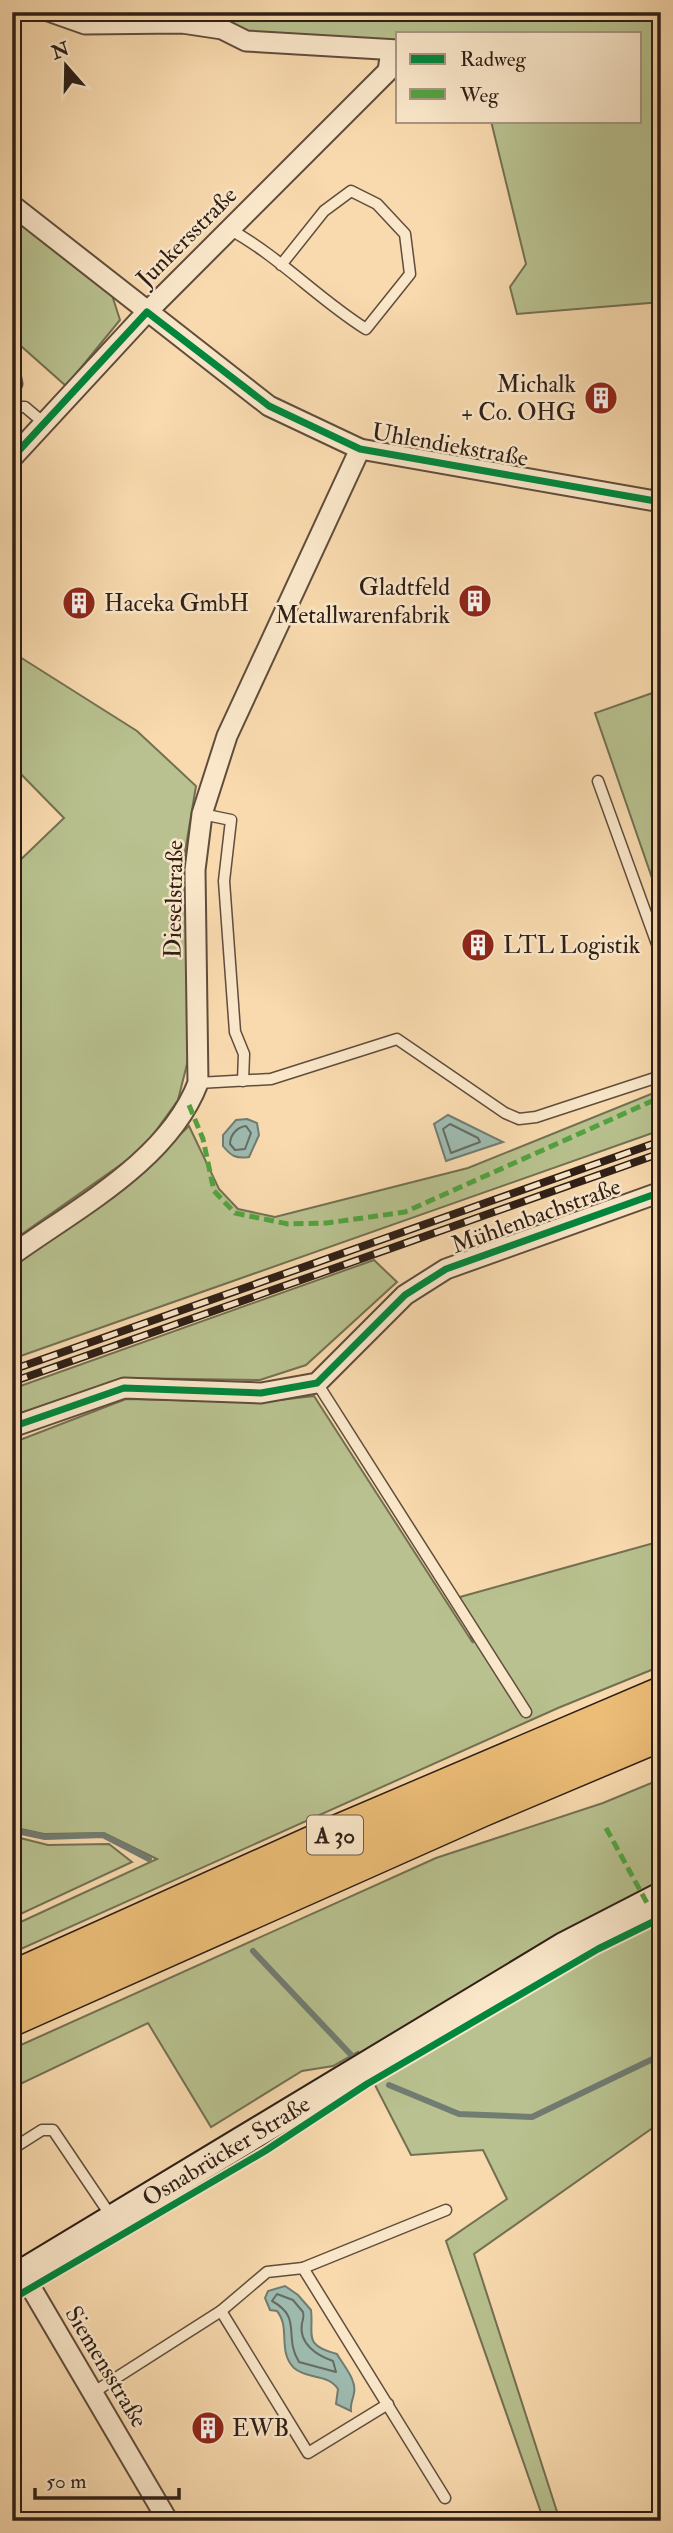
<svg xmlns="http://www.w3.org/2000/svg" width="673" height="2533" viewBox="0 0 673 2533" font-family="'IM FELL Double Pica',serif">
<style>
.green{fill:#b8c18f;stroke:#737052;stroke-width:2}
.water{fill:#9ebaaf;stroke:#717c72;stroke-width:2}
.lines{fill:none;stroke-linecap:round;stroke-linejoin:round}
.shore{stroke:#666c62;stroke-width:2}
.stream{stroke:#717c72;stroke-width:6}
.lane-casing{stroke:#604d3c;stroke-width:13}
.street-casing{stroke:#604d3c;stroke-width:23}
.secondary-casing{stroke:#2e1e16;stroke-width:32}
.highway-casing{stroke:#2e1e16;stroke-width:40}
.lane{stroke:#fae7ca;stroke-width:10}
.street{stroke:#fae7ca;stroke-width:19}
.secondary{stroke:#fae7ca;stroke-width:28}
.highway{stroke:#ecbd77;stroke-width:37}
.rail-casing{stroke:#2e1e16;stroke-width:8}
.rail{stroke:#fae7ca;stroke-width:5;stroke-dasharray:16;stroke-linecap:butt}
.quiet{stroke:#52a240;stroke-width:5;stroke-dasharray:10 5;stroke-linecap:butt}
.cycleway-casing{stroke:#fae7ca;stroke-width:11}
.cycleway{stroke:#00873e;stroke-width:7}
.labels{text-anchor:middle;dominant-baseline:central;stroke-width:5;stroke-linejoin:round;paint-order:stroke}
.shield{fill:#fae7ca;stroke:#6b5a4c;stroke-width:2}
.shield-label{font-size:23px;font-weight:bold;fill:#2e1e16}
.street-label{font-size:24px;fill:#2e1e16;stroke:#fae7ca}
.poi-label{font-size:24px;fill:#2e1e16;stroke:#fae7ca;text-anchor:start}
</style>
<rect width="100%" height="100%" fill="#f8daae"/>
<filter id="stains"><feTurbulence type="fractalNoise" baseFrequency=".00286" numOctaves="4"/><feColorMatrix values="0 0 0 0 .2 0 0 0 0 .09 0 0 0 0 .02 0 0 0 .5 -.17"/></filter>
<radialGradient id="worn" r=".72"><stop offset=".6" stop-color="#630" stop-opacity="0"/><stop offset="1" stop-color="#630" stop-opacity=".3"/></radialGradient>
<g class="green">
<polygon points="91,12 367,12 422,17 661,12 661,302 517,314 510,287 526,264 491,121 640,121 640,33 398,33 398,51 89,18"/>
<polygon points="12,214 112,295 120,320 66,386 12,338"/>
<polygon points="12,652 137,731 196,786 185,852 189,1056 178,1100 143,1149 12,1241 12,868 64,818 12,765"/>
<polygon points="661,690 661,904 595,713"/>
<polygon points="661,1090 661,1130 12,1359 12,1262 155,1158 189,1126 219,1189 238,1209 275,1217 468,1168"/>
<polygon points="374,1260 397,1282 306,1365 260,1380 123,1378 12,1416 12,1389"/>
<polygon points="314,1396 473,1643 460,1597 661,1541 661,1666 558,1708 12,1953 12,1926 157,1859 104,1833 44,1834 12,1827 12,1443 126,1399 262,1402"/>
<polygon points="661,1779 661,2122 474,2254 560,2521 544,2521 446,2241 507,2199 483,2150 411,2155 358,2052 333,2066 302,2071 211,2127 148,2023 12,2088 12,2049 436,1858 603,1803"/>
<polygon points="12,1836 48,1845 109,1844 132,1862 12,1918"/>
</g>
<g class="water">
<polygon points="448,1115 503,1142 446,1161 434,1124"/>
<path d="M247,1119L257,1123L259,1135L249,1157C236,1159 231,1156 223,1146V1135L236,1120Z"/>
<path d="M285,2286L298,2295L311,2310C314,2335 302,2345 337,2354C343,2365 357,2380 354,2393C353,2401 350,2402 351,2411L336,2404L338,2389C327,2373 308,2380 294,2368C277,2351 291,2328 277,2311L270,2310L265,2298L268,2291Z"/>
</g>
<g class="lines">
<g class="shore">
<polygon points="450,1124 478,1138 480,1142 451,1153 443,1129"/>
<path d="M246,1126L251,1133L245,1149L235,1150L230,1144C230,1135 237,1127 246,1126Z"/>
<path d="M277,2294L293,2300L303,2312C304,2316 303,2320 302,2323C298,2344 318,2356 333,2361L336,2372L299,2362C283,2336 303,2318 272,2301Z"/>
</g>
<g class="stream">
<polyline points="12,1830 45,1837 103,1835 149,1859"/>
<polyline points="253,1951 354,2058"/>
<polyline points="389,2085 459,2114 532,2117 661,2055"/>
</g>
<defs>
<g id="lane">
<path d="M229,229C279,256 318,299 366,329L410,274L405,234L377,204L351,191L324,211L281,265"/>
<polyline points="12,358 17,384 12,395"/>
<polyline points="12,407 25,407 44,423"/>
<polyline points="598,781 661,955"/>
<polyline points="202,814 231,820 224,881 235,1032 244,1054 243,1081"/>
<polyline points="198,1083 271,1079 397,1039 505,1113 519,1119 536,1117 661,1076"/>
<polyline points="317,1383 526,1712"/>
<polyline points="12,2149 42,2130 53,2130 113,2219"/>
<polyline points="303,2268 446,2210"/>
<polyline points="221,2311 308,2453 388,2404"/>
<polyline points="94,2392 221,2311 267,2272 303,2268 445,2498"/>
</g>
<g id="street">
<polyline points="51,12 85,24 182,23 222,29 246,41 398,50"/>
<polyline points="12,205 269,406 360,449 661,502"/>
<polyline points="12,458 147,312 388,71 391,51"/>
<path d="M12,1255C77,1208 168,1161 198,1083L195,870L202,814L227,736L360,449"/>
<polyline points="12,1427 124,1388 261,1393 317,1383 405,1295 446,1269 661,1192"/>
<polyline points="23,2274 168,2521"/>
</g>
<g id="secondary">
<path id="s1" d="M12,2280L564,1947L661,1897"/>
</g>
<g id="highway">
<polyline points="12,1980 330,1837 661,1696"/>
<polyline points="12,2017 481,1808 661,1732"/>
</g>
</defs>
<use href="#lane" class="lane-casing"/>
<use href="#street" class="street-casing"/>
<use href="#secondary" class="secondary-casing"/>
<use href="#highway" class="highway-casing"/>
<use href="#lane" class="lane"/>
<use href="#street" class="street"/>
<use href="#secondary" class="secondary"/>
<use href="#highway" class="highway"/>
<defs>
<g id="rail">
<polyline points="12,1370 661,1141"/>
<polyline points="12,1382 661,1153"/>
</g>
</defs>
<use href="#rail" class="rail-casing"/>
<use href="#rail" class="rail"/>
<g class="quiet">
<polyline points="189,1105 203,1139 214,1191 235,1213 288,1224 327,1223 405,1212 661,1097"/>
<polyline points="606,1828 647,1903"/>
</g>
<defs>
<g id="cycleway">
<polyline points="12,458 147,312 269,406 360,449 661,502"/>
<polyline points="12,1427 124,1388 261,1393 317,1383 405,1295 446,1269 661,1192"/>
<polyline points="12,2299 265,2151 367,2084 598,1949 661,1918"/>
</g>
</defs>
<use href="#cycleway" class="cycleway-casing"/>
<use href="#cycleway" class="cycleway"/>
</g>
<defs>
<symbol id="building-disc" viewBox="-11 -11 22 22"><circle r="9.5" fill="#8f2418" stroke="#fae7ca"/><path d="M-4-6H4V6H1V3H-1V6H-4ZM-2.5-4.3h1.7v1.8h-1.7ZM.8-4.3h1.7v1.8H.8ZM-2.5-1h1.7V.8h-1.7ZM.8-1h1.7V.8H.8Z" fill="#fff"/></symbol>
</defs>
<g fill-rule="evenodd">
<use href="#building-disc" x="582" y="379" width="38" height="38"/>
<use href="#building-disc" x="456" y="582" width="38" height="38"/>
<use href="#building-disc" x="60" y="584" width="38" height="38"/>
<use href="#building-disc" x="459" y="926" width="38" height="38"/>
<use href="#building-disc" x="189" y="2409" width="38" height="38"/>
</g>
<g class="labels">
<rect class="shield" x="307" y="1815.5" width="56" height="39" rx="5"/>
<g class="shield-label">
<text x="335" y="1835">A 30</text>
</g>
<g class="street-label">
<text transform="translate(187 237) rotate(-45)">Junkersstraße</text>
<text transform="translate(450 445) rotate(10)">Uhlendiekstraße</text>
<text transform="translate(174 899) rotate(-89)">Dieselstraße</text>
<text transform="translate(536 1216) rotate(-20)">Mühlenbachstraße</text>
<text stroke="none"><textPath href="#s1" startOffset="250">Osnabrücker Straße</textPath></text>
<text transform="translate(106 2367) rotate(59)">Siemensstraße</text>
</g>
<g class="poi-label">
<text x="576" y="384" text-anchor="end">Michalk<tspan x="576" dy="28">+ Co. OHG</tspan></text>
<text x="450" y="587" text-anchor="end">Gladtfeld<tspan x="450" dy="28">Metallwarenfabrik</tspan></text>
<text x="104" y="603">Haceka GmbH</text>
<text x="503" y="945">LTL Logistik</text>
<text x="232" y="2428">EWB</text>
</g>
</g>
<rect width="673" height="2533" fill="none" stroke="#f8daae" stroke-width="42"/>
<rect x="14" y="14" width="645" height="2505" fill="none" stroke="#2e1e16" stroke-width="3.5"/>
<rect x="21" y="21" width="631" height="2491" fill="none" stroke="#2e1e16" stroke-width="2"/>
<rect x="396" y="32" width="245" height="91" fill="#fae7ca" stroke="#a89782" stroke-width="2"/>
<rect x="410" y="54" width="35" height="10" fill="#00873e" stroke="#a89782" stroke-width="2"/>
<text x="460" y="66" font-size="21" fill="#2e1e16">Radweg</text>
<rect x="410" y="89" width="35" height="10" fill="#52a240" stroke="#a89782" stroke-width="2"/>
<text x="460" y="102" font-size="21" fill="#2e1e16">Weg</text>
<g transform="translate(66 66) rotate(340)" stroke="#fae7ca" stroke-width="5" paint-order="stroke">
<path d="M0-5L12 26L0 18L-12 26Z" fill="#2e1e16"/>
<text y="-10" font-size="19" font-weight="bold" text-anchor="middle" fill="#2e1e16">N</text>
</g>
<path d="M35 2488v10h144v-10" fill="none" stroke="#2e1e16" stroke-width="3.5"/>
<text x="46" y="2488" font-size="21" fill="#2e1e16" stroke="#fae7ca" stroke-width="5" paint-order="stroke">50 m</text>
<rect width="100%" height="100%" filter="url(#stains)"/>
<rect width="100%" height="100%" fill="url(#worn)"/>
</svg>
